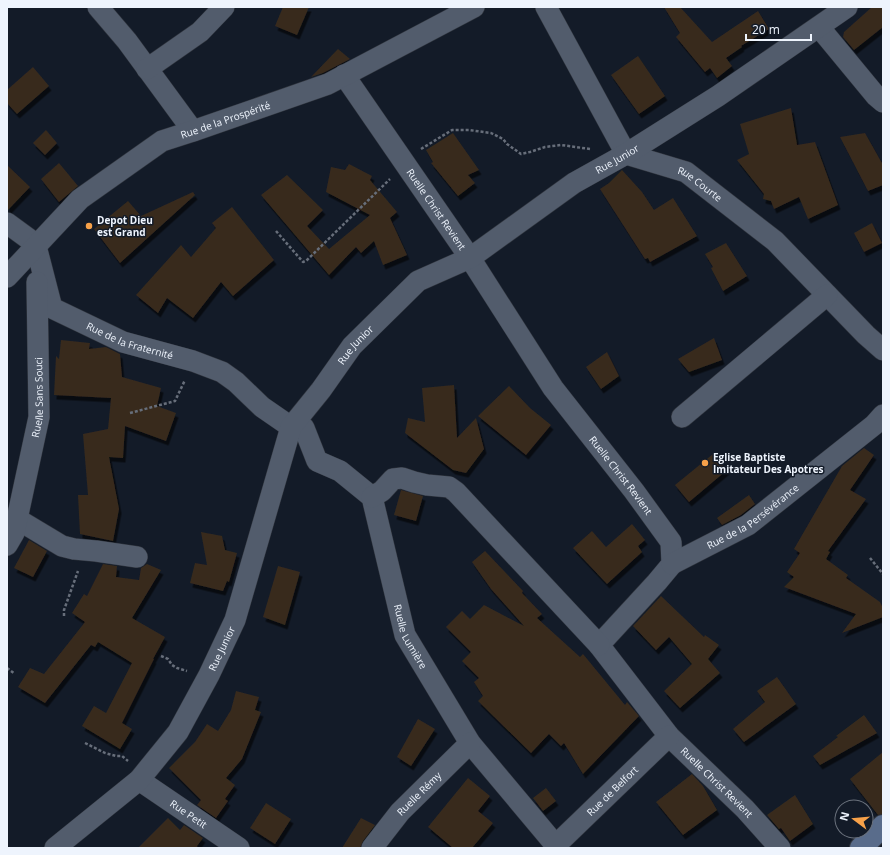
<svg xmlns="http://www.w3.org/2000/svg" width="890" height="855" viewBox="0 0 890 855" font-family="'Open Sans',sans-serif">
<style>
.building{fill:#372a1e;filter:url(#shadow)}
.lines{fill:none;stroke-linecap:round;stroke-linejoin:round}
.minor-casing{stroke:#31363f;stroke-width:22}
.secondary-casing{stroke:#31363f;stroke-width:24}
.path{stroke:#676e7a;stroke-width:2.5;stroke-dasharray:3 2;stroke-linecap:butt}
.minor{stroke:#525c6c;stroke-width:21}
.secondary{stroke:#596c8b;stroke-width:22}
.poi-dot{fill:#f7a149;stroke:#131b28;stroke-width:1.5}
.labels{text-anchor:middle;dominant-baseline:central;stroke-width:3;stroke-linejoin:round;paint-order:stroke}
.street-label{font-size:10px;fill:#eef4fd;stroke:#131b28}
.poi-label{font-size:10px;font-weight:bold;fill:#eef4fd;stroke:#131b28;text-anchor:start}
</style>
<defs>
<filter id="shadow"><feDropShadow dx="2.5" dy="4.5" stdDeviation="0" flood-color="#0009"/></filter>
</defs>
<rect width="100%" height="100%" fill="#131b28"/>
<g class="building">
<polygon points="283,7 309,7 297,35 275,26"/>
<polygon points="664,7 680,7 712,42 758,11 769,29 741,46 742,47 726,58 732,66 717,78 710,68 705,72 676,37 680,33"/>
<polygon points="872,7 883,7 883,27 854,50 843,37 844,32"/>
<polygon points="338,49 350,59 323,73 311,77"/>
<polygon points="638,56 665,96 639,114 611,75"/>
<polygon points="33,67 49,86 17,114 7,103 7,90"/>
<polygon points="791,108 797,145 815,142 838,205 808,219 799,197 774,209 771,201 763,199 764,194 737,160 749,154 740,124"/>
<polygon points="46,130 57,143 45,155 33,143"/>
<polygon points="453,133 479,170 468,175 475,183 458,196 431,163 433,162 426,150"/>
<polygon points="865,133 883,165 883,185 868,191 840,137"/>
<polygon points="59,163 78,186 59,202 41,179"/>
<polygon points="349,164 372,176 370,180 397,212 390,218 407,255 383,265 374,241 361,253 356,247 329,275 261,195 287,175 323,210 307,226 329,249 370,215 326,192 331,167 345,170"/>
<polygon points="7,165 30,187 7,211"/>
<polygon points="622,170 642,192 654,210 673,198 697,236 650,262 648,258 645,259 600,189 609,183"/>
<polygon points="193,192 195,195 120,263 94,229 128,201 141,216"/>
<polygon points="232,207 274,260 233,296 221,282 193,318 167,298 158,313 136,295 181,245 191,257 216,228 212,223"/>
<polygon points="872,223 882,243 864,252 854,233"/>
<polygon points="726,243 747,276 723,291 711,268 713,267 705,254"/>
<polygon points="714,338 722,360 689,372 678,359"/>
<polygon points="61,340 90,343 89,349 106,347 120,354 122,377 161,388 157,406 176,413 166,441 125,426 123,458 109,457 119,509 113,541 80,534 78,495 88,495 83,434 108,429 111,398 54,395 56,356 59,359"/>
<polygon points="607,352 619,376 601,389 586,367"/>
<polygon points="454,385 457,438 476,418 484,449 466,473 453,470 405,433 408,418 425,422 422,388"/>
<polygon points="509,386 530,408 551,425 526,455 478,416"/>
<polygon points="864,448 874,455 850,490 866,499 828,551 830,552 826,559 848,575 846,578 880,602 883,608 883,617 842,633 856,614 784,587 794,577 787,572 800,553 794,549 842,466"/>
<polygon points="713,454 727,470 689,502 675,485"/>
<polygon points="401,490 423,496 416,521 394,515"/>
<polygon points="749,495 755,504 741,515 722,525 717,518"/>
<polygon points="632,524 645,540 638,546 642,552 607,584 573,548 592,531 606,547"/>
<polygon points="201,532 222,536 225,550 237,553 229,582 227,581 223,591 190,583 195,563 207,565"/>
<polygon points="29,540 47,551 33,577 14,568"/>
<polygon points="485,551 523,591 522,593 542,614 537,618 580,657 583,654 625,705 627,702 639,716 583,774 564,743 561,746 549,734 531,753 478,701 483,696 474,682 479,678 462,661 471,652 446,627 462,611 470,619 484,605 524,626 491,589 472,562"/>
<polygon points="103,564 117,566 116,577 139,580 141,568 147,564 161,570 132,618 165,637 153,659 154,659 122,723 132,729 120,749 82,726 94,706 106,713 132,663 98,642 95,647 91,645 45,703 18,687 30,668 44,674 85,622 72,613 84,594 87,596"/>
<polygon points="278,566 300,572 285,625 263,617"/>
<polygon points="661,596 704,637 705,635 719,645 708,659 720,673 680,708 664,691 692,664 669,637 656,650 633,626"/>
<polygon points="777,677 796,704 744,742 733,729 765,702 757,691"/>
<polygon points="236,691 259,697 255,710 261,712 242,759 226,778 235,785 225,799 228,801 216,818 197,805 201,800 169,768 195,742 207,724 218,731 231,710"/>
<polygon points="864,715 877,733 820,765 813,756 838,737 836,736"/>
<polygon points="418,719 435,729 411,766 397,757"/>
<polygon points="883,752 883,814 878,815 850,779"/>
<polygon points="692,774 703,786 717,810 683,835 656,802"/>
<polygon points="468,778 490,796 478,811 493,823 472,848 453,848 428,827"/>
<polygon points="546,788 556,801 543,811 533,798"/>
<polygon points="795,795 813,824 790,841 781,828 779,829 767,815"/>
<polygon points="266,803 291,819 275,844 250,828"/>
<polygon points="168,818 180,830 184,825 203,838 197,846 198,848 138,848"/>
<polygon points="361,818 375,825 363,841 360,848 342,848"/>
</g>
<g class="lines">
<defs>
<g id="minor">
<polyline points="98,7 127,41 193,131"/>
<path id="s1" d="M546,7L626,154L686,172L775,241L866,335L883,350"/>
<polyline points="819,27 876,96 883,102"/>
<polyline points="147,69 200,32 224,7"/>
<path id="s2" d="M344,75L470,258L553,388L634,491L671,542L672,564L657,582L599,645L669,736L745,809L780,848"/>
<path id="s3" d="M7,223L33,242L36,246L52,308L123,342L193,361L222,372L236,382L262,407L291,427L304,428L317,461L340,471L372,497L405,635L470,743L558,848"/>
<path id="s4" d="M7,277L80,199L162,141L193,131L328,84L474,7"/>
<polyline points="682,417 827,295"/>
<polyline points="372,497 382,491 393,479 402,478 414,482 427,485 449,487 456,492 599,645"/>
<polyline points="17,519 62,546 74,549 96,551 137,557"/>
<path id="s5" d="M7,545L14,533L39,417L37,282"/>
<path id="s6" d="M672,564L748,525L874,425L883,415"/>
<path id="s7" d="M139,780L239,848"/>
<path id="s8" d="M556,845L669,736"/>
<path id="s9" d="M55,848L139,780L178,732L209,675L235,620L291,427L321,390L352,346L418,281L470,258L574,183L626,154L718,96L847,7"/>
<path id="s10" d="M372,848L400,812L470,743"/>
</g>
<polyline id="secondary" points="861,848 883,826"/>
</defs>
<use href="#minor" class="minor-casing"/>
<use href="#secondary" class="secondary-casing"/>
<g class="path">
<polyline points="421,149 452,130 469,130 491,133 503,139 507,144 521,154 530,152 545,147 561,145 590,149"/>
<polyline points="276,231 303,262 306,261 390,179"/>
<polyline points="130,413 175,401 185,380"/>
<polyline points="870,558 883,574"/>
<polyline points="64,616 64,610 78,571"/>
<polyline points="161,656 168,659 172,665 177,668 187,671"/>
<polyline points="7,668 15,674"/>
<polyline points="85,743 105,753 116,756 122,756 128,761"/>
</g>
<use href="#minor" class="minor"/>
<use href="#secondary" class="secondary"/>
</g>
<g class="poi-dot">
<circle cx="89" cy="226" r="4"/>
<circle cx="705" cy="463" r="4"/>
</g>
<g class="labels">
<g class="street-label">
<text stroke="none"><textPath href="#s4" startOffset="274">Rue de la Prospérité</textPath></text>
<text stroke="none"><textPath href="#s9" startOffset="925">Rue Junior</textPath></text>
<text stroke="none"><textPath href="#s1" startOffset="248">Rue Courte</textPath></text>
<text stroke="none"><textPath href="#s2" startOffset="163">Ruelle Christ Revient</textPath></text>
<text stroke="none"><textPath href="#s3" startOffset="186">Rue de la Fraternité</textPath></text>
<text stroke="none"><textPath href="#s9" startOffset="601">Rue Junior</textPath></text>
<text stroke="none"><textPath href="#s5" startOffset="152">Ruelle Sans Souci</textPath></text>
<text stroke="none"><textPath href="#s2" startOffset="487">Ruelle Christ Revient</textPath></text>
<text stroke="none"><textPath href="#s6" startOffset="94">Rue de la Persévérance</textPath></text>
<text stroke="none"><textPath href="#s3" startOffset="632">Ruelle Lumière</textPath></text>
<text stroke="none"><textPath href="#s9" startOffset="264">Rue Junior</textPath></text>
<text stroke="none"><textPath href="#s2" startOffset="883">Ruelle Christ Revient</textPath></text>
<text stroke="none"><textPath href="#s8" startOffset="78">Rue de Belfort</textPath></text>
<text stroke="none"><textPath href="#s10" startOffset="72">Ruelle Rémy</textPath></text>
<text stroke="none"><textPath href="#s7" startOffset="60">Rue Petit</textPath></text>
</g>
<g class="poi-label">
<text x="97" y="220">Depot Dieu<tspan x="97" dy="12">est Grand</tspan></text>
<text x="713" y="457">Eglise Baptiste<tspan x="713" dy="12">Imitateur Des Apotres</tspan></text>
</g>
</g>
<rect width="890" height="855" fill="none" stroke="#eef4fd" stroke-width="16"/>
<g transform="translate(854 819) rotate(286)"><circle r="19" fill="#131b28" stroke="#6b727d"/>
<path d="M0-3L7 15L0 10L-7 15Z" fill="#f7a149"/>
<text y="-6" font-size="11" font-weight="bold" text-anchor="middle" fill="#eef4fd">N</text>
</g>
<path d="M746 34v6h65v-6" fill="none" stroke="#eef4fd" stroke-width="2"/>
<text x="752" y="34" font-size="12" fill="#eef4fd" stroke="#131b28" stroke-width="3" paint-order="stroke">20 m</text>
</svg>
